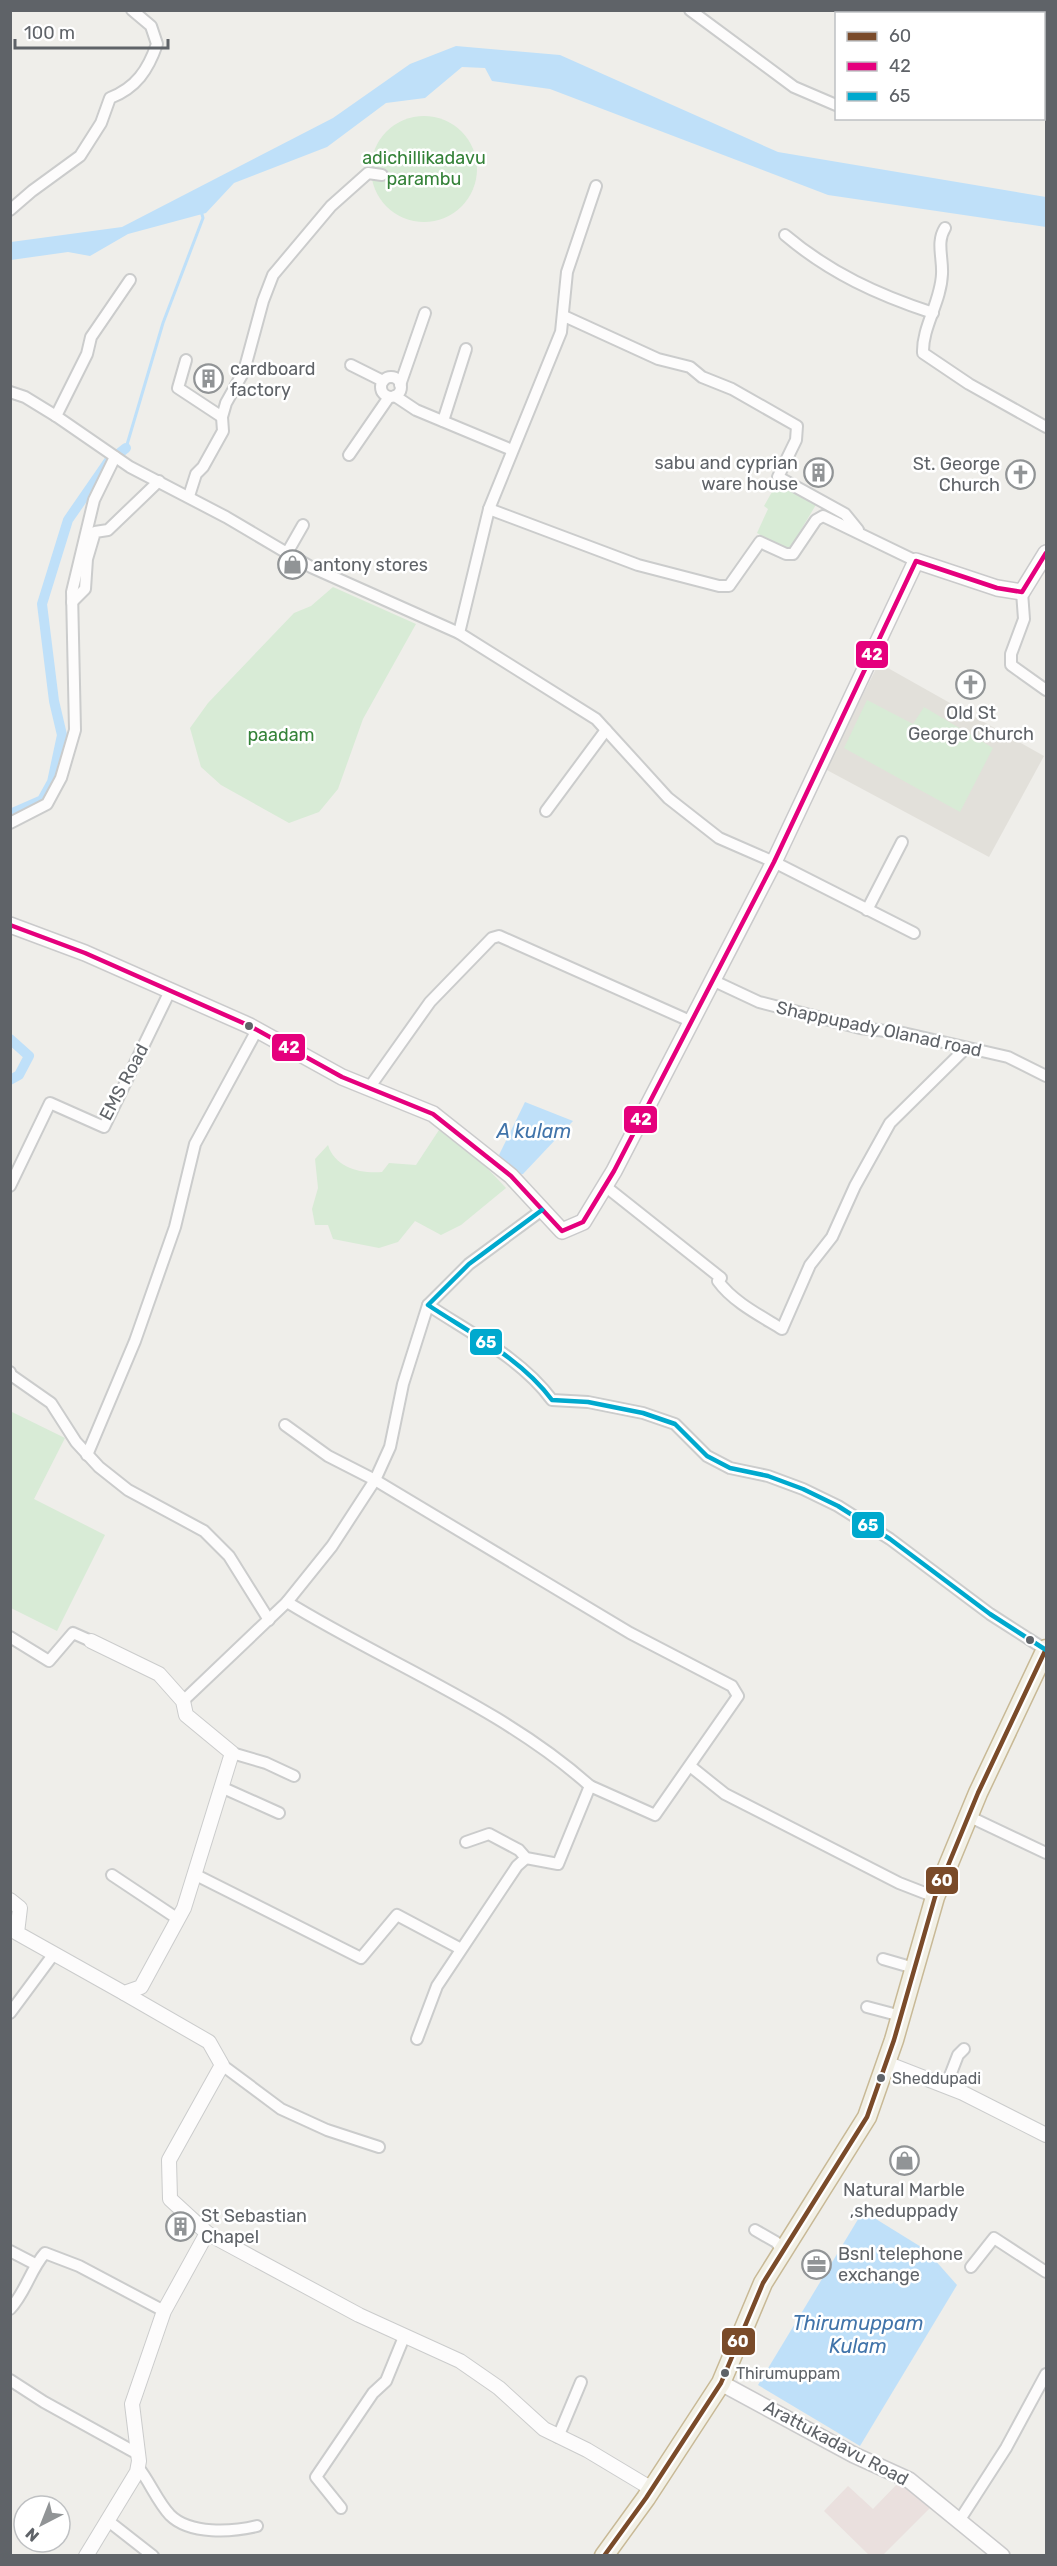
<svg xmlns="http://www.w3.org/2000/svg" width="1057" height="2566" viewBox="0 0 1057 2566" font-family="Rubik,sans-serif">
<style>
.education{fill:#e2e0da}
.medical{fill:#eae0de}
.green{fill:#d8ebd6}
.water{fill:#bfe0f9}
.lines{fill:none;stroke-linecap:round;stroke-linejoin:round}
.stream{stroke:#bfe0f9;stroke-width:3}
.canal{stroke:#bfe0f9;stroke-width:10}
.minor-casing{stroke:#cbcccc;stroke-width:14}
.tertiary-casing{stroke:#cbcccc;stroke-width:16}
.secondary-casing{stroke:#cacacb;stroke-width:18}
.trunk-casing{stroke:#c8b996;stroke-width:21}
.minor{stroke:#fdfcfc;stroke-width:10}
.tertiary{stroke:#fdfcfc;stroke-width:14}
.secondary{stroke:#fdfcfc;stroke-width:15}
.trunk{stroke:#f2f0e6;stroke-width:18}
.bus-1-casing{stroke:#fff;stroke-width:9}
.bus-2-casing{stroke:#fff;stroke-width:9}
.bus-3-casing{stroke:#fff;stroke-width:9}
.bus-1{stroke:#7a4b2a;stroke-width:4.5}
.bus-2{stroke:#e5007d;stroke-width:4.5}
.bus-3{stroke:#00a9ce;stroke-width:4.5}
.bus-dot{fill:#5f6368;stroke:#fff;stroke-width:2}
.labels{text-anchor:middle;dominant-baseline:central;stroke-width:5;stroke-linejoin:round;paint-order:stroke}
.bus-label{font-size:16px;fill:#5f6368;stroke:#fff;text-anchor:start}
.park-label{font-size:18px;fill:#348238;stroke:#fff}
.poi-label{font-size:18px;fill:#5f6368;stroke:#fff;text-anchor:start}
.street-label{font-size:18px;fill:#5f6368;stroke:#fff}
.water-label{font-size:20px;font-style:italic;fill:#4174aa;stroke:#fff}
.line-badge{stroke:#fff;stroke-width:2}
.badge-label{font-size:16px;text-anchor:middle;font-weight:bold;fill:#fff}
</style>
<rect width="100%" height="100%" fill="#efeeea"/>
<polygon class="education" points="879,663 1044,756 989,857 825,769"/>
<polygon class="medical" points="901,2480 930,2508 882,2556 869,2555 824,2511 848,2486 873,2509"/>
<g class="green">
<circle cx="424" cy="169" r="53"/>
<polygon points="777,483 817,503 789,550 757,533 768,509 764,506"/>
<polygon points="333,587 416,624 363,719 338,789 319,812 289,823 221,785 201,767 190,728 208,703 294,613 311,606"/>
<polygon points="867,700 913,724 924,707 993,748 960,812 844,748"/>
<path d="M439,1130L486,1167L506,1188L461,1225L441,1235L415,1221L398,1242L379,1248L333,1239L328,1225H315L312,1209L318,1188L315,1159L328,1145C335,1168 361,1174 382,1172L389,1163L416,1165Z"/>
<polygon points="10,1411 65,1438 34,1499 105,1535 57,1631 11,1608"/>
</g>
<g class="water">
<polygon points="456,46 560,55 778,152 1046,197 1046,227 828,195 550,89 492,81 485,68 462,67 425,98 386,103 327,147 234,183 206,213 128,234 90,256 68,252 11,260 11,242 122,227 333,118 410,64"/>
<polygon points="525,1102 573,1121 523,1174 518,1175 499,1155"/>
<polygon points="863,2211 926,2250 957,2285 860,2446 758,2385"/>
</g>
<g class="lines">
<polyline class="stream" points="126,448 163,323 203,218 201,211"/>
<g class="canal">
<polyline points="10,814 42,800 52,782 62,735 54,701 42,604 68,520 108,462 126,448"/>
<polyline points="10,1039 29,1056 19,1075 10,1080"/>
</g>
<defs>
<g id="minor">
<polyline points="690,10 794,87 836,105"/>
<polyline points="960,14 962,10"/>
<path d="M10,210L32,191L80,156L101,123L110,98C136,88 148,70 157,44L151,26L132,10"/>
<path d="M945,228C936,242 943,258 942,274C941,302 922,327 923,353L969,384L1046,427"/>
<path d="M785,235C830,273 878,295 933,313"/>
<polyline points="564,316 658,359 690,367 702,377 732,389 797,426 796,440 778,477 845,514 858,530"/>
<polyline points="186,360 178,388 222,417"/>
<polyline points="351,365 383,381"/>
<circle cx="391" cy="387" r="10"/>
<polyline points="400,385 425,313"/>
<polyline points="10,392 25,397 56,416 130,467 226,517 287,553"/>
<polyline points="395,396 416,410 512,450"/>
<polyline points="56,416 87,354 91,337 130,280"/>
<polyline points="443,421 466,349"/>
<polyline points="349,455 389,397"/>
<polyline points="189,496 196,474 203,467 223,431 222,417 226,403 244,371 263,301 273,275 331,206 368,173 382,175"/>
<polyline points="489,509 638,565 719,586 729,586 760,542 786,554 793,554 816,520 823,516 916,561"/>
<polyline points="303,525 287,553 311,567 459,633 596,719 668,798 719,838 774,862 914,933"/>
<polyline points="1022,592 1024,619 1011,654 1011,665 1046,690"/>
<polyline points="72,602 85,589 87,559 95,532 108,530 159,481"/>
<polyline points="459,633 489,509 561,332 567,272 596,186"/>
<polyline points="546,811 606,730"/>
<polyline points="10,823 47,804 61,778 75,730 72,592 94,500 115,457"/>
<polyline points="867,910 902,842"/>
<polyline points="712,980 759,1002 860,1028 903,1033 1008,1057 1046,1076"/>
<polyline points="369,1088 430,1002 492,938 499,936 690,1021"/>
<polyline points="10,1186 50,1103 104,1127 170,991"/>
<path d="M605,1186L721,1278L718,1281C733,1302 761,1316 782,1329L810,1265L832,1237L855,1186L890,1123L966,1048"/>
<path d="M542,1210L469,1264L428,1305C470,1333 521,1358 552,1400L588,1402L643,1413L675,1424L707,1456L730,1468L768,1476L803,1489L838,1506L890,1539L990,1614L1046,1650"/>
<polyline points="10,1372 11,1375 51,1403 76,1442 99,1467 128,1490 204,1531 229,1556 269,1620"/>
<polyline points="285,1425 328,1456 375,1480 630,1633 732,1686 738,1696 655,1815 590,1786 558,1864 526,1858 519,1850 489,1834 466,1842"/>
<polyline points="87,1455 135,1341 175,1227 195,1144 257,1030"/>
<polyline points="287,1602 332,1546 375,1480 390,1447 403,1384 428,1305"/>
<polyline points="10,1637 49,1661 73,1633 91,1641"/>
<path d="M183,1701L287,1602C386,1663 503,1708 590,1786"/>
<polyline points="232,1753 266,1763 294,1776"/>
<polyline points="690,1766 725,1794 899,1883 935,1897"/>
<polyline points="221,1787 279,1813"/>
<polyline points="968,1816 1046,1853"/>
<polyline points="194,1874 361,1958 397,1915 461,1949"/>
<polyline points="112,1875 178,1919"/>
<polyline points="883,1959 914,1968"/>
<polyline points="867,2007 901,2016"/>
<polyline points="10,2013 53,1955"/>
<polyline points="417,2039 437,1986 517,1866 526,1858"/>
<polyline points="222,2065 281,2109 327,2130 379,2147"/>
<polyline points="946,2086 958,2055 964,2049"/>
<polyline points="755,2230 776,2242 783,2252"/>
<polyline points="10,2251 35,2264"/>
<polyline points="971,2267 994,2238 1046,2272"/>
<path d="M10,2309C26,2292 30,2270 45,2253L79,2266L164,2311"/>
<polyline points="10,2380 44,2402 138,2454"/>
<polyline points="558,2437 581,2382"/>
<path d="M138,2467C150,2482 157,2501 170,2515C190,2535 232,2532 257,2526"/>
<polyline points="341,2508 316,2477 373,2393 386,2381 404,2337"/>
<polyline points="107,2520 153,2556"/>
<polyline points="959,2521 1006,2448 1046,2374"/>
</g>
<g id="tertiary">
<polyline points="10,1900 20,1908 17,1933 124,1993 141,1987 184,1908 232,1753 186,1715 183,1701 159,1674 91,1641"/>
<polyline points="124,1993 209,2042 222,2065 169,2160 170,2199 207,2233 359,2315 460,2361 499,2388 544,2429 587,2450 652,2489"/>
<polyline points="886,2063 963,2093 1046,2135"/>
<polyline points="86,2556 137,2472 139,2461 132,2404 164,2311 207,2233"/>
</g>
<g id="secondary">
<polyline points="10,925 85,953 250,1026 342,1077 433,1114 511,1176 562,1231 583,1222 614,1171 774,862 916,561 997,588 1022,592 1046,553"/>
<polyline points="721,2383 854,2455 909,2480 1002,2556"/>
</g>
<polyline id="trunk" points="604,2556 646,2498 721,2383 763,2283 867,2117 894,2040 935,1897 978,1793 1046,1649"/>
</defs>
<use href="#minor" class="minor-casing"/>
<use href="#tertiary" class="tertiary-casing"/>
<use href="#secondary" class="secondary-casing"/>
<use href="#trunk" class="trunk-casing"/>
<use href="#minor" class="minor"/>
<use href="#tertiary" class="tertiary"/>
<use href="#secondary" class="secondary"/>
<use href="#trunk" class="trunk"/>
<defs>
<polyline id="bus-1" points="604,2556 646,2498 721,2383 763,2283 867,2117 894,2040 935,1897 978,1793 1046,1649"/>
<polyline id="bus-2" points="10,925 85,953 250,1026 342,1077 433,1114 511,1176 562,1231 583,1222 614,1171 774,862 916,561 997,588 1022,592 1046,553"/>
<path id="bus-3" d="M542,1210L469,1264L428,1305C470,1333 521,1358 552,1400L588,1402L643,1413L675,1424L707,1456L730,1468L768,1476L803,1489L838,1506L890,1539L990,1614L1046,1650"/>
</defs>
<use href="#bus-1" class="bus-1-casing"/>
<use href="#bus-2" class="bus-2-casing"/>
<use href="#bus-3" class="bus-3-casing"/>
<use href="#bus-1" class="bus-1"/>
<use href="#bus-2" class="bus-2"/>
<use href="#bus-3" class="bus-3"/>
</g>
<defs>
<symbol id="building-ring" viewBox="-11 -11 22 22"><circle r="9.5" fill="#fff" stroke="#919496" stroke-width="1.5"/><path d="M-4-6H4V6H1V3H-1V6H-4ZM-2.5-4.3h1.7v1.8h-1.7ZM.8-4.3h1.7v1.8H.8ZM-2.5-1h1.7V.8h-1.7ZM.8-1h1.7V.8H.8Z" fill="#919496"/></symbol>
<symbol id="church-ring" viewBox="-11 -11 22 22"><circle r="9.5" fill="#fff" stroke="#919496" stroke-width="1.5"/><path d="M-1.2-6h2.4v3.5h3.3v2.4h-3.3V6h-2.4V-.1h-3.3v-2.4h3.3Z" fill="#919496"/></symbol>
<symbol id="shop-ring" viewBox="-11 -11 22 22"><circle r="9.5" fill="#fff" stroke="#919496" stroke-width="1.5"/><path d="M-5-2.5h2.3a2.7 3.5 0 0 1 5.4 0H5L5.5 6h-11ZM-1.5-2.5h3a1.5 2.3 0 0 0-3 0Z" fill="#919496"/></symbol>
<symbol id="office-ring" viewBox="-11 -11 22 22"><circle r="9.5" fill="#fff" stroke="#919496" stroke-width="1.5"/><path d="M-6-3h4V-5.5h4V-3h4V5H-6ZM-1-4.5V-3h2v-1.5ZM-6 0V1H6V0Z" fill="#919496"/></symbol>
</defs>
<g fill-rule="evenodd">
<use href="#building-ring" x="192" y="362" width="33" height="33"/>
<use href="#building-ring" x="802" y="456" width="33" height="33"/>
<use href="#church-ring" x="1004" y="458" width="33" height="33"/>
<use href="#shop-ring" x="276" y="548" width="33" height="33"/>
<use href="#church-ring" x="954" y="668" width="33" height="33"/>
<use href="#shop-ring" x="888" y="2144" width="33" height="33"/>
<use href="#building-ring" x="164" y="2210" width="33" height="33"/>
<use href="#office-ring" x="800" y="2248" width="33" height="33"/>
</g>
<g class="bus-dot">
<circle cx="249" cy="1026" r="5"/>
<circle cx="1030" cy="1640" r="5"/>
<circle cx="881" cy="2078" r="5"/>
<circle cx="725" cy="2373" r="5"/>
</g>
<g class="labels">
<g class="bus-label">
<text x="892" y="2078">Sheddupadi</text>
<text x="736" y="2373">Thirumuppam</text>
</g>
<g class="park-label">
<text x="424" y="158">adichillikadavu<tspan x="424" dy="21">parambu</tspan></text>
<text x="281" y="735">paadam</text>
</g>
<g class="poi-label">
<text x="230" y="369">cardboard<tspan x="230" dy="21">factory</tspan></text>
<text x="798" y="463" text-anchor="end">sabu and cyprian<tspan x="798" dy="21">ware house</tspan></text>
<text x="1000" y="464" text-anchor="end">St. George<tspan x="1000" dy="21">Church</tspan></text>
<text x="313" y="565">antony stores</text>
<text x="971" y="713" text-anchor="middle">Old St<tspan x="971" dy="21">George Church</tspan></text>
<text x="904" y="2190" text-anchor="middle">Natural Marble<tspan x="904" dy="21">,sheduppady</tspan></text>
<text x="201" y="2216">St Sebastian<tspan x="201" dy="21">Chapel</tspan></text>
<text x="838" y="2254">Bsnl telephone<tspan x="838" dy="21">exchange</tspan></text>
</g>
<g class="street-label">
<text transform="translate(879 1029) rotate(12)">Shappupady Olanad road</text>
<text transform="translate(124 1082) rotate(-62)">EMS Road</text>
<text transform="translate(836 2443) rotate(28)">Arattukadavu Road</text>
</g>
<g class="water-label">
<text x="534" y="1131">A kulam</text>
<text x="858" y="2323">Thirumuppam<tspan x="858" dy="23">Kulam</tspan></text>
</g>
</g>
<g class="line-badge">
<rect x="855" y="640" width="34" height="29" rx="6" fill="#e5007d"/>
<rect x="271" y="1033" width="35" height="29" rx="6" fill="#e5007d"/>
<rect x="623" y="1105" width="35" height="29" rx="6" fill="#e5007d"/>
<rect x="469" y="1328" width="34" height="28" rx="6" fill="#00a9ce"/>
<rect x="851" y="1511" width="34" height="28" rx="6" fill="#00a9ce"/>
<rect x="925" y="1866" width="34" height="29" rx="6" fill="#7a4b2a"/>
<rect x="721" y="2327" width="35" height="29" rx="6" fill="#7a4b2a"/>
</g>
<g class="badge-label">
<text x="872" y="660">42</text>
<text x="289" y="1053">42</text>
<text x="641" y="1125">42</text>
<text x="486" y="1348">65</text>
<text x="868" y="1531">65</text>
<text x="942" y="1886">60</text>
<text x="738" y="2347">60</text>
</g>
<rect width="1057" height="2566" fill="none" stroke="#5f6368" stroke-width="24"/>
<rect x="835" y="12" width="210" height="108" fill="#ffffff" stroke="#bfc1c3" stroke-width="1.5"/>
<rect x="847" y="32" width="30" height="9" fill="#7a4b2a" stroke="#bfc1c3" stroke-width="1.5"/>
<text x="889" y="42" font-size="18" fill="#5f6368">60</text>
<rect x="847" y="62" width="30" height="9" fill="#e5007d" stroke="#bfc1c3" stroke-width="1.5"/>
<text x="889" y="72" font-size="18" fill="#5f6368">42</text>
<rect x="847" y="92" width="30" height="9" fill="#00a9ce" stroke="#bfc1c3" stroke-width="1.5"/>
<text x="889" y="102" font-size="18" fill="#5f6368">65</text>
<g transform="translate(42 2524) rotate(222)"><circle r="28" fill="#ffffff" stroke="#bfc1c3" stroke-width="1.5"/>
<path d="M0-4.5L10 22L0 15L-10 22Z" fill="#919496"/>
<text y="-9" font-size="16" font-weight="bold" text-anchor="middle" fill="#5f6368">N</text>
</g>
<path d="M15 39v9h153v-9" fill="none" stroke="#5f6368" stroke-width="3"/>
<text x="24" y="39" font-size="18" fill="#5f6368" stroke="#ffffff" stroke-width="4.5" paint-order="stroke">100 m</text>
</svg>
